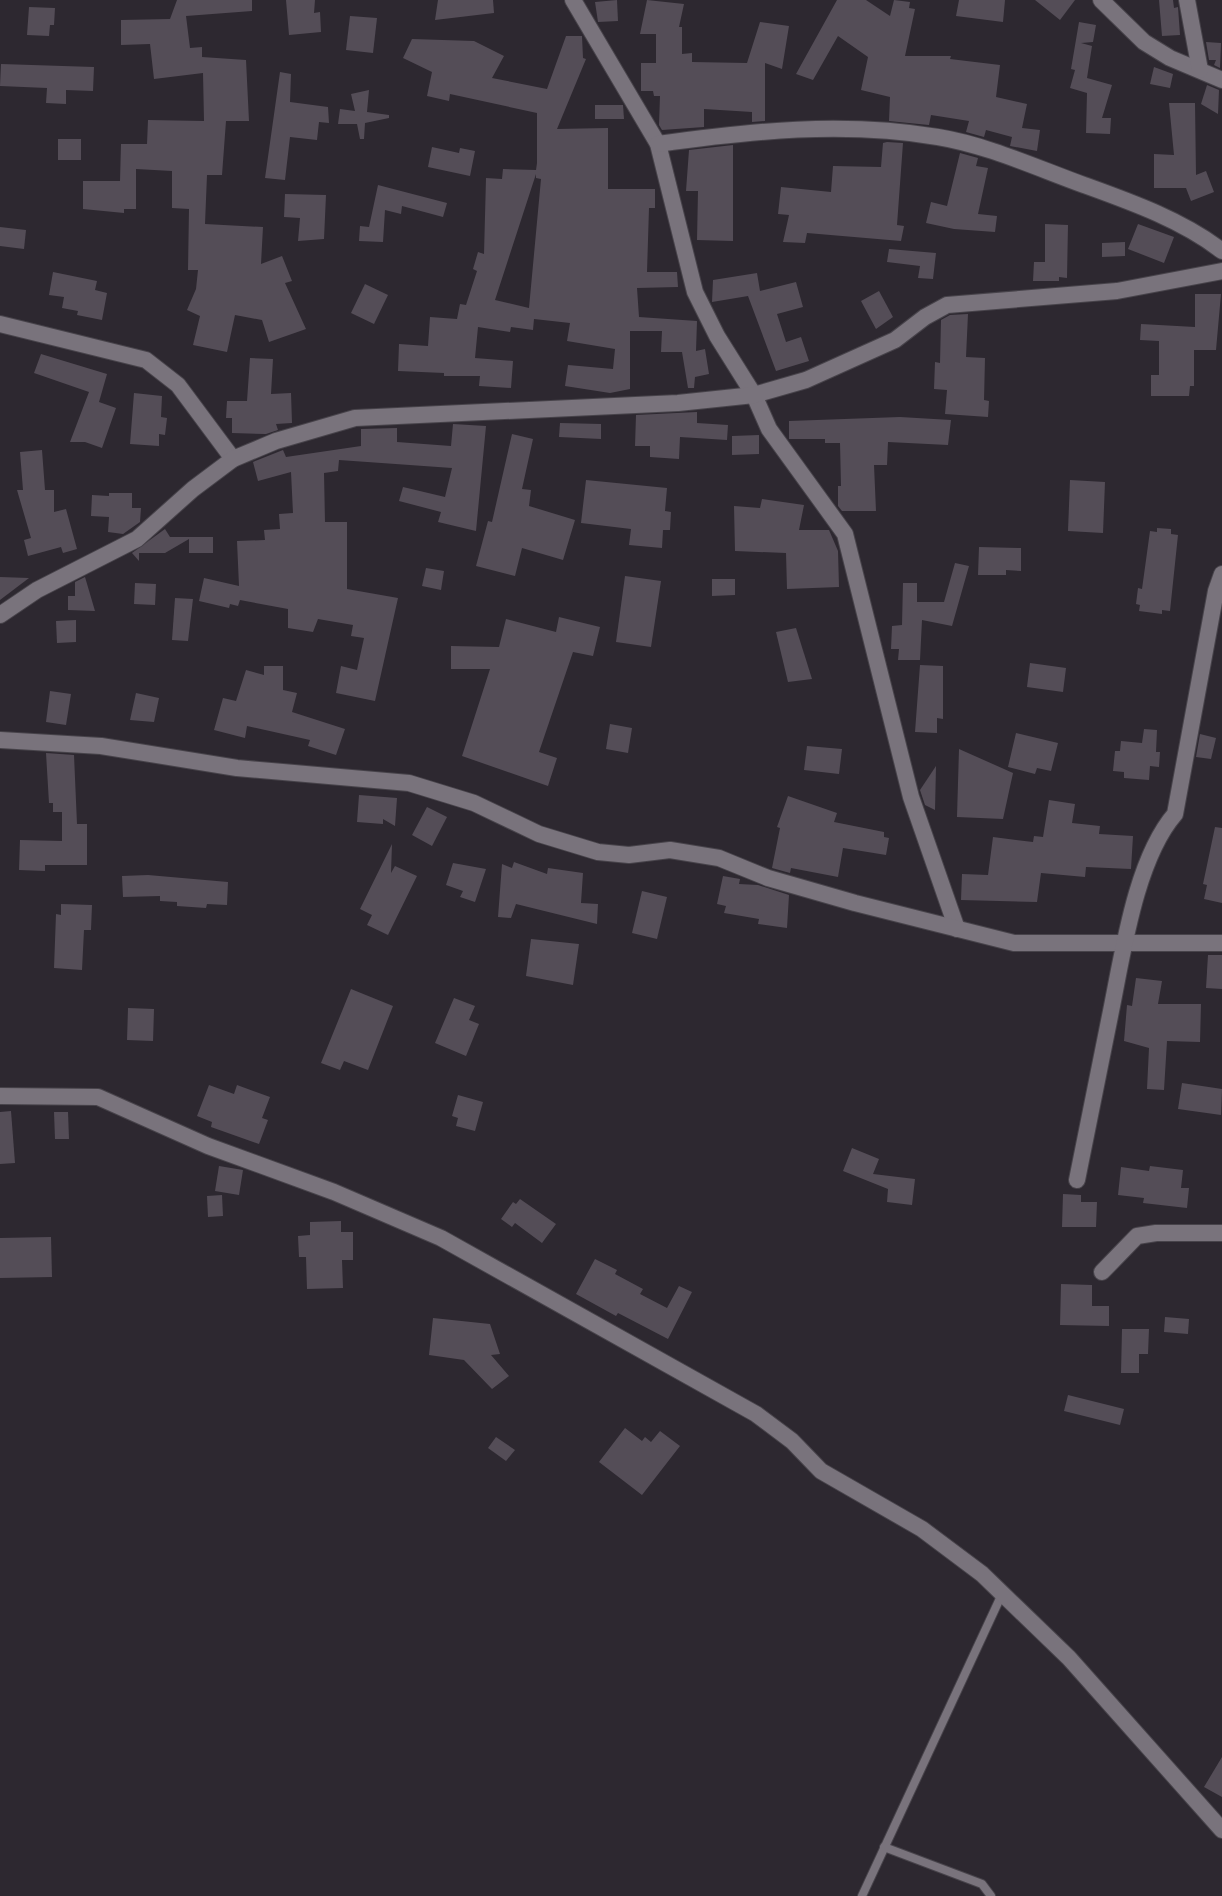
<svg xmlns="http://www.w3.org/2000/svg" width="1222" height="1896" viewBox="0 0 1222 1896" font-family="Roboto,sans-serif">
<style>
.building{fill:#544d57;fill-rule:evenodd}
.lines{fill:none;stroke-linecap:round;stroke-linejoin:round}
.service-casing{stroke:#47434a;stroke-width:10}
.minor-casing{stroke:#47434a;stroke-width:18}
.service{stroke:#79737c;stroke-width:8}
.minor{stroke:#79737c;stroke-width:16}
</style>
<rect width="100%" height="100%" fill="#2d2830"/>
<g class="building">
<polygon points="177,0 252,0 252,11 186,16 190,48 202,47 202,57 246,60 249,121 226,121 222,175 207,175 205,224 263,227 261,264 282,256 292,281 285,283 306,329 269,342 262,320 235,315 227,352 193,345 200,316 187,310 196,289 198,270 188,270 189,209 172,208 172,171 136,169 136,209 124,209 124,213 83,209 83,181 120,181 121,144 147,144 148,120 204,121 203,73 154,79 150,44 121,45 121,20 170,19"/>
<polygon points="286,0 315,0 314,13 320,12 321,32 289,35"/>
<polygon points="438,0 493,0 494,13 435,20"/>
<polygon points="617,0 618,21 598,22 595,2"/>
<polygon points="647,0 684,4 679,27 682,27 682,54 692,53 692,62 747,63 760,22 789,26 782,69 765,63 765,121 752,122 752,112 704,109 704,127 662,130 659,125 660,96 654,96 653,91 641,91 641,63 656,63 656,34 640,34"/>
<polygon points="837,0 866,0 890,16 894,0 910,2 909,8 915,9 905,56 951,56 950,59 1000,65 996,97 1027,104 1022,128 1040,130 1037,151 1010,146 1012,137 986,130 984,137 966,132 969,121 931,115 929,125 889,121 890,97 861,90 868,57 838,36 813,80 796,74"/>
<polygon points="959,0 1005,0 1003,22 956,16"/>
<polygon points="1035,0 1075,0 1060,20"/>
<polygon points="1159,0 1173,0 1174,8 1178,7 1180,35 1162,36"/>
<polygon points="29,7 55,8 54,25 50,25 49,36 27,35"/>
<polygon points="350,16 377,18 373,53 346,50"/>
<polygon points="1079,22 1096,25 1093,42 1081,43 1092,46 1087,78 1112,85 1102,118 1111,118 1110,134 1086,133 1087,93 1070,88 1075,70 1071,69"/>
<path d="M566,36H582L583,58L586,59L557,129L608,128V189H655V208H649L647,272H677L678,287L637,288L639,317L697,321L696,351L705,349L709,374L695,377L694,388H688L682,352H661L662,331H630V389L610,393L565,386L568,365L613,369L615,349L567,341L570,323L534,319L533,330L511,327L510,332L478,327L475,358L513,361L511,388L479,386L480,376H444V373L398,371L399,344L428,346L430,317L457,319L460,304L466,305L477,271L473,269L478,252L484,254L486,178L502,179L503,169L536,170L537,163V113L450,94L449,101L427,96L432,72L403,58L412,39L474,41L504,56L492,78L547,89ZM536,174V178L541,179L529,308L495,300Z"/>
<polygon points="1206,42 1221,43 1220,68 1214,65 1216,60 1209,60"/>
<polygon points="1,64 94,67 93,91 66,90 66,104 46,103 47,88 0,86"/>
<polygon points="1154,67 1173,74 1170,88 1150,84"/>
<polygon points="280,72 291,74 290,102 328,107 329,123 319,122 317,140 290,137 285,180 265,178"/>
<polygon points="1207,85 1219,90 1218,114 1201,104"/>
<polygon points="369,90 367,112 389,115 389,118 365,123 364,139 360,139 357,124 338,124 340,109 355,111 351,94"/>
<polygon points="1169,103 1195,103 1196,175 1206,171 1214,192 1191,201 1186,188 1154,188 1154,154 1174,155"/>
<polygon points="595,105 623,105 624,119 595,119"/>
<rect x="58" y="139" width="23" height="21"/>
<polygon points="887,142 903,143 897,225 904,226 901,241 807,233 805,243 783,242 789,215 778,214 781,187 831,192 833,166 881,167 883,143"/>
<polygon points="733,145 733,241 697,240 698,191 686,191 689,150"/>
<polygon points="432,147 459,153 460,148 475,151 470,176 428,167"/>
<polygon points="960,153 978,158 976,166 988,168 978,214 997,216 995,232 954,229 926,223 931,202 947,206"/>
<polygon points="378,185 447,203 443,217 402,206 401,214 385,210 383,242 359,241 360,226 369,227"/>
<polygon points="285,194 326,195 324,239 298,241 300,218 284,217"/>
<polygon points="1045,224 1068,225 1067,278 1059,277 1059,281 1033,281 1034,262 1045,262"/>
<polygon points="1138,224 1174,237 1164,263 1128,249"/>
<polygon points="0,227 26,230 24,249 0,246"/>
<polygon points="1125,242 1125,256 1102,257 1102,243"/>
<polygon points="889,249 936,253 933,279 918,278 920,266 887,262"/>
<polygon points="53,272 97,281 95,290 107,293 102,320 77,315 78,311 62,308 64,297 49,295"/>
<polygon points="757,273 760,291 796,282 803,307 777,314 786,342 801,337 809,361 776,371 748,296 712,302 713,280"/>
<polygon points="365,284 388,295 374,324 351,313"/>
<polygon points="879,291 893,317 876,329 861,301"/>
<polygon points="1195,294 1221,294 1216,350 1194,350 1194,386 1190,386 1189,396 1151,396 1151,375 1159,375 1159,341 1140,340 1141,324 1195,327"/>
<polygon points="968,314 966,357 985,358 984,400 989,401 988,417 945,414 947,390 934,389 935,362 940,363 941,320 950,315"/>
<polygon points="41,354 107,374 99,402 116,408 102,448 85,442 70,442 89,392 34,373"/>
<polygon points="250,358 273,359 271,394 291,393 292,423 276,424 278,430 266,434 232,433 232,418 226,418 227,401 247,401"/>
<polygon points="134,393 162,396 161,417 167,418 165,435 159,434 159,446 130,444"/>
<polygon points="697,412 697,423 728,425 727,440 680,437 679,459 650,457 650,446 635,446 636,415"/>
<polygon points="900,417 951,420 948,445 888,442 887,465 874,465 876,511 842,511 838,506 838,486 841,486 840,443 825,443 825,439 789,439 789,421"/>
<polygon points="560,423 601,424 601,439 559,437"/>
<polygon points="453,424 486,426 476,531 438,522 441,512 399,501 403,487 445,497 452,468 339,460 338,471 324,473 325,522 347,522 347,589 398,598 375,701 336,693 341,666 357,670 364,638 351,636 353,625 318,619 313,632 288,628 288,609 240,600 238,606 230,604 229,608 199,601 204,578 239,586 237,541 265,540 264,530 280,529 279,514 293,513 291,472 258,481 253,462 283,450 286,457 361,446 361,429 397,428 397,442 451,446"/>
<polygon points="512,434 533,439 522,489 531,490 529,506 575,520 563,560 522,548 515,576 476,566 488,521 492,522"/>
<polygon points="759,435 759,454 732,455 732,436"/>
<polygon points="42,450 45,490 54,490 54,512 66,509 77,549 63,553 61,547 28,556 24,540 31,538 17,490 23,490 20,452"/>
<polygon points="586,480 667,488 665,511 671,512 670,530 663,530 662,548 629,545 631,529 581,523"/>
<polygon points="1070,480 1105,482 1103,533 1068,531"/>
<polygon points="109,493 132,493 132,508 141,508 140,522 123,534 108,532 109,517 91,516 92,495 109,496"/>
<polygon points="762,499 804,505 799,530 829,530 838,551 839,587 787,589 786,553 735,551 734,506 760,508"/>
<polygon points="1157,528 1171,529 1171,534 1178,535 1170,611 1162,610 1162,614 1139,611 1140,605 1136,604 1138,588 1142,589 1150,531 1157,532"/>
<polygon points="165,529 170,537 213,537 213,553 189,553 189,539 165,553 139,553 139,561 132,553"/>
<polygon points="979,547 1021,548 1021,571 1006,570 1006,575 978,575"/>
<polygon points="955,563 969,566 952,626 922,620 920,660 898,660 899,649 891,649 892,626 902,625 903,583 917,583 917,602 944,602"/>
<polygon points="426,568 444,571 441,590 422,586"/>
<polygon points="625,576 661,581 651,647 616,642"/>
<polygon points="0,577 29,578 0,600"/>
<polygon points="85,577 95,611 68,610 68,596 75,596 75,582"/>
<polygon points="712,579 735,579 735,595 712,596"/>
<polygon points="135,583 156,584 155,605 134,604"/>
<polygon points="175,598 193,599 188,641 172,640"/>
<polygon points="559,617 600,627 593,656 573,652 539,752 557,758 548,786 462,756 490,669 451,669 451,646 499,647 506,619 556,632"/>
<polygon points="76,620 76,642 57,643 56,621"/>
<polygon points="796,628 812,679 788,682 776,632"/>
<polygon points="1030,663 1066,668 1063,692 1027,687"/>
<polygon points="920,665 943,666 943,719 937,718 937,733 915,732"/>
<polygon points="264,666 283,666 283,690 297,693 292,712 345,729 336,755 308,746 310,740 247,726 245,738 214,730 223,698 236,701 246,670 264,675"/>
<polygon points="50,691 71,694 66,725 46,722"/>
<polygon points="136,693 159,698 154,722 130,720"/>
<polygon points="610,724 632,728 628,753 606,749"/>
<polygon points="1144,729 1157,730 1156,752 1160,752 1159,767 1150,766 1149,780 1124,778 1124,772 1113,771 1115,751 1120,751 1121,741 1142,743"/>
<polygon points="1016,733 1058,743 1051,771 1037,768 1035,774 1008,767"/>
<polygon points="1200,734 1216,738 1211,759 1196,757"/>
<polygon points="807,746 842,749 839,774 804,770"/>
<polygon points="959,749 1013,773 1003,819 957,817"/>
<polygon points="46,753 74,755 77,824 87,824 87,865 45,865 45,871 19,870 20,840 62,841 62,812 53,812 53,803 49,803"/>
<polygon points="936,766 935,810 925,805 920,790"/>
<polygon points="359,795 397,798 395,826 383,819 383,824 357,822"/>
<polygon points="788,796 837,813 834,822 884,832 884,837 889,838 886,855 843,848 838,877 791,868 790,873 772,868 780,828 777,827"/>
<polygon points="1049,800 1075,804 1072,823 1100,826 1099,834 1133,836 1131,869 1086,867 1085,877 1041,873 1037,902 961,900 962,874 988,875 993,837 1033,842 1034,836 1043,837"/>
<polygon points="427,807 447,817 432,846 412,835"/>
<polygon points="1215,827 1222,828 1222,903 1204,899 1207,885 1203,884"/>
<polygon points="392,844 391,873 395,866 417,876 388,935 367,925 372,915 360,909"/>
<polygon points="514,862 547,874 548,868 583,873 581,903 598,904 597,924 516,904 511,918 498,917 502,864 512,868"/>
<polygon points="453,863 486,869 475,902 460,897 463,891 446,885"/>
<polygon points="148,875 228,882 227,905 207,904 206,908 177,906 177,902 160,901 160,896 123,897 122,876"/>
<polygon points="723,876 740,879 739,884 758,885 789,895 787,928 758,924 759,919 724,913 726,906 717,904"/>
<polygon points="642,891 667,897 657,939 632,933"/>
<polygon points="61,904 92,905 91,930 84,930 82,970 54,968 56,914 61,915"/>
<polygon points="531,939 579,944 573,985 526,976"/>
<polygon points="1208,955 1222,955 1222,989 1206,988"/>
<polygon points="1136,978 1162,981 1158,1004 1201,1004 1200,1042 1167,1041 1164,1090 1147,1089 1149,1048 1124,1041 1127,1005 1132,1006"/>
<polygon points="351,989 393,1006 368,1070 344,1061 340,1070 321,1063"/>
<polygon points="454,998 475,1006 469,1020 479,1024 466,1056 435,1043"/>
<polygon points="128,1008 154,1009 153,1041 127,1040"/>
<polygon points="1182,1083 1222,1089 1221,1115 1178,1109"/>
<polygon points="209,1085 234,1094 237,1085 270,1097 262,1118 268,1120 259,1144 211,1127 212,1122 197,1116"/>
<polygon points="458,1095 483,1102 475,1131 456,1126 458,1118 452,1116"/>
<polygon points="11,1111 15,1163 0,1164 0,1112"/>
<polygon points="54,1112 68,1112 69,1139 55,1139"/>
<polygon points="852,1148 879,1159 873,1174 915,1179 912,1205 887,1202 888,1189 843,1171"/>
<polygon points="219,1166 243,1170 239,1195 215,1191"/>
<polygon points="1150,1166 1183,1170 1181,1188 1189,1188 1187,1208 1143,1203 1144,1198 1118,1195 1121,1167 1149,1171"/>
<polygon points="1063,1194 1081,1195 1081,1202 1097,1202 1096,1227 1062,1227"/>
<polygon points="222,1195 223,1216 208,1217 207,1196"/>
<polygon points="520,1199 556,1224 542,1243 515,1223 512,1227 501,1219 513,1202 516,1204"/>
<polygon points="341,1221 341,1232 353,1232 353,1260 342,1260 343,1288 307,1289 306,1257 299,1257 298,1236 310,1235 310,1222"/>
<polygon points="51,1237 52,1277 0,1278 0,1238"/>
<polygon points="595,1259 617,1270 615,1274 643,1289 640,1294 667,1308 679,1286 692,1292 668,1339 618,1313 616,1316 576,1294"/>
<polygon points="1061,1284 1092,1285 1092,1306 1109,1306 1109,1326 1060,1325"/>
<polygon points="1165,1317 1189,1319 1188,1334 1164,1332"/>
<polygon points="433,1318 490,1324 500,1354 491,1355 509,1376 492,1389 464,1360 429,1355"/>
<polygon points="1122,1329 1149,1329 1148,1354 1139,1354 1139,1373 1121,1373"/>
<polygon points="1068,1395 1124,1409 1120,1425 1064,1411"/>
<polygon points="625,1428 642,1441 645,1437 651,1442 660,1431 680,1446 642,1495 599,1462"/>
<polygon points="496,1437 515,1450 506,1461 488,1448"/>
<polygon points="1222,1757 1222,1797 1204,1787"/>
</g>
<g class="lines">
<defs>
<g id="service">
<polyline points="884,1847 982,1884 991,1896"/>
<polyline points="862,1896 1002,1594"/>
</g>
<g id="minor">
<polyline points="573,0 658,144 695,292 717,336 754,395 769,429 845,534 911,797 957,929"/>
<polyline points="1101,0 1144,42 1170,58 1222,80"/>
<polyline points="1187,0 1200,70"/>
<path d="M658,144C751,131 843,121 938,137C987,145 1037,168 1084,185C1131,202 1182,220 1222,251"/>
<polyline points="0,324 146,360 178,385 233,459"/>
<polyline points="0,615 37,590 137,539 193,489 233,459 276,441 355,418 678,403 754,395 806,380 895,340 925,317 947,305 1117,291 1222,271"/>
<polyline points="0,740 101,746 237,768 409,783 474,803 539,834 598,852 629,855 670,850 719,858 768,878 855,903 1014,943 1222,943"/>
<polyline points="0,1096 98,1097 208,1146 334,1192 441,1238 756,1414 792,1441 821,1471 922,1529 982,1574 1069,1658 1222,1830"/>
<path d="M1077,1180C1088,1123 1100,1067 1111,1011C1123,952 1136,859 1175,814L1216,591L1222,574"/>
<polyline points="1102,1272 1137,1236 1156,1233 1222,1233"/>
</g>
</defs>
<use href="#service" class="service-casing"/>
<use href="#minor" class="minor-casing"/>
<use href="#service" class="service"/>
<use href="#minor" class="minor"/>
</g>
</svg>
